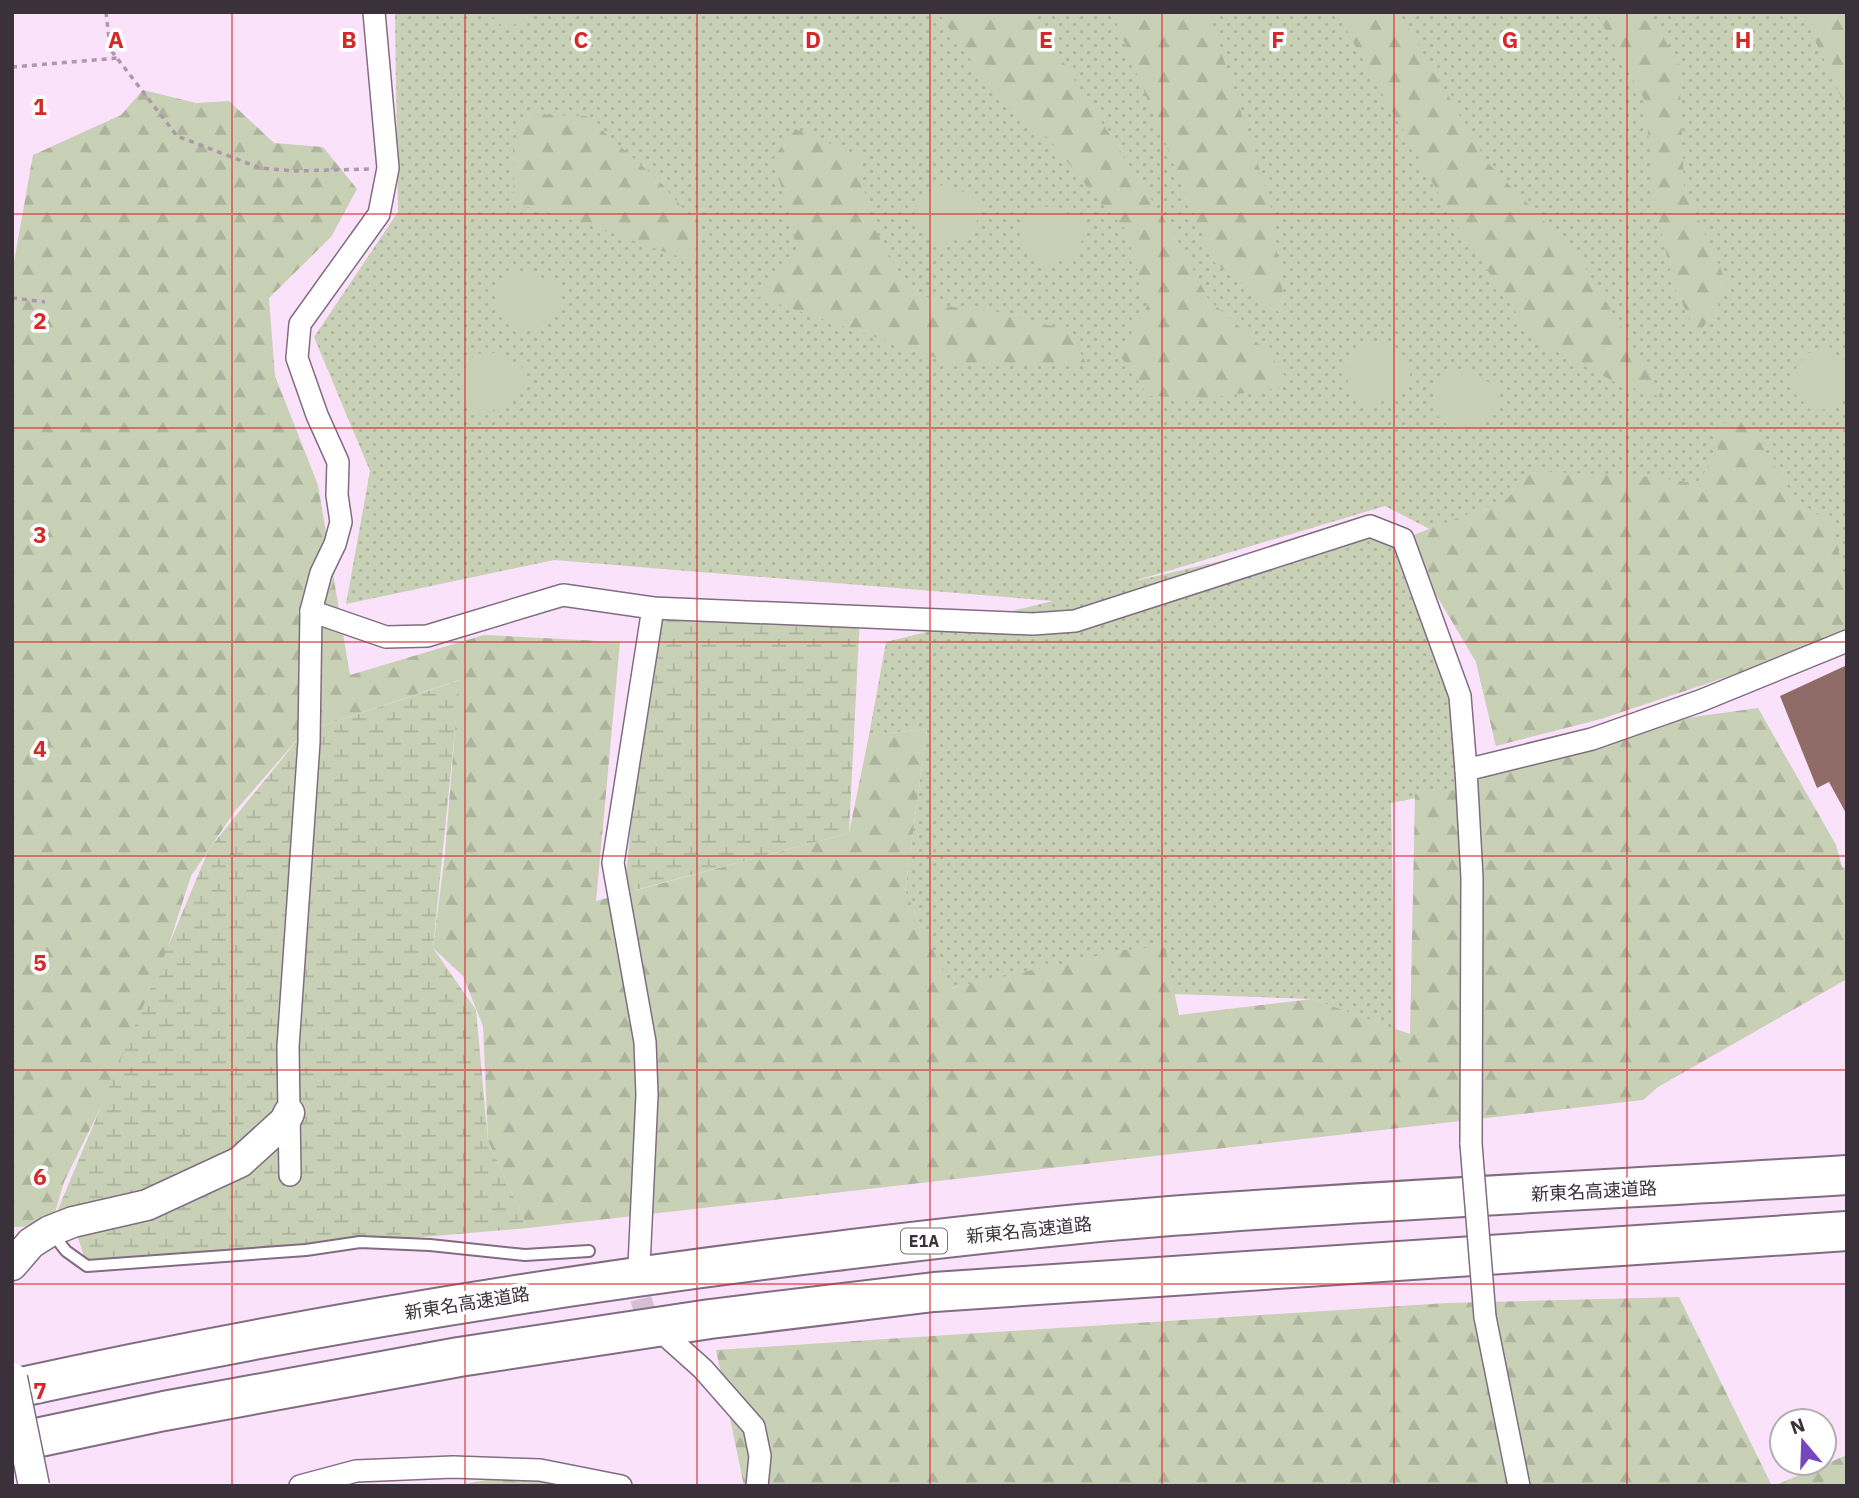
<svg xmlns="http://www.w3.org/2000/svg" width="1859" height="1498" viewBox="0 0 1859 1498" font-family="'IBM Plex Sans','Noto Sans JP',sans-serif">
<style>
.grass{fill:url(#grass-dots)}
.forest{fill:url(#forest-firs)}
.wetland{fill:url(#wetland-marsh)}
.park{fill:#c8d0b5}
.building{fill:#8f6c68}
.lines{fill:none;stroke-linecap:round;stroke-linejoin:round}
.street-tunnel{stroke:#d5bfd5;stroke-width:21;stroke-dasharray:21 10;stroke-linecap:butt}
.lane-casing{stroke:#816c82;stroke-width:14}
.street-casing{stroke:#816c82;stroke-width:24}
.secondary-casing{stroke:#816c82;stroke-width:33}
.highway-casing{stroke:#816c82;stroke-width:42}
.path{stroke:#ac99ac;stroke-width:3.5;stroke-dasharray:5 5;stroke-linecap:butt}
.lane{stroke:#fff;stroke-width:10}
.street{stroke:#fff;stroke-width:21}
.secondary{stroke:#fff;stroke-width:30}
.highway{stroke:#fff;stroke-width:38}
.street-bridge-casing{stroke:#816c82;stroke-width:24;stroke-linecap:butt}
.secondary-bridge-casing{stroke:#816c82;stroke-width:33;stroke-linecap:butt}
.street-bridge{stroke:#fff;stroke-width:21}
.secondary-bridge{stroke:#fff;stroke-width:30}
.grid{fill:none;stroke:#d62828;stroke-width:2;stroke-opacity:0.55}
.labels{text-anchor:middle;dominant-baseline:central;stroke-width:7;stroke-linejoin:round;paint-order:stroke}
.shield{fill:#fff;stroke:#766f76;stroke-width:2}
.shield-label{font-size:16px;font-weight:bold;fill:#3b313b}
.street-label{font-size:18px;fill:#3b313b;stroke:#fff}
.grid-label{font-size:23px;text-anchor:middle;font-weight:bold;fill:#d62828;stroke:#fff;stroke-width:7;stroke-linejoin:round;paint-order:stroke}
</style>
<defs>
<pattern id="grass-dots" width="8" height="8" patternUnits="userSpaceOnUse" patternTransform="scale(1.75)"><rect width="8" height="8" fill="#c8d0b5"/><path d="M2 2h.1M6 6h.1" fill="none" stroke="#adb39d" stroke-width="1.8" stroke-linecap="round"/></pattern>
<pattern id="forest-firs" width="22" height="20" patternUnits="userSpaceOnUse" patternTransform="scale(1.75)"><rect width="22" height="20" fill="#c8d0b5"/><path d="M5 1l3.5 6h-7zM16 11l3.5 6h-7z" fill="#adb39d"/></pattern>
<pattern id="wetland-marsh" width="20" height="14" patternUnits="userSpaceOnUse" patternTransform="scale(1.75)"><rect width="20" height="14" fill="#c8d0b5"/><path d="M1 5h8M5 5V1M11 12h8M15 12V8" fill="none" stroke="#adb39d"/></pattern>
</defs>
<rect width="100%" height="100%" fill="#fbe2fb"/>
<polygon class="grass" points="395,12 1847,12 1847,620 1822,632 1496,746 1447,538 1385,506 1131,582 1370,526 1413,565 1460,696 1462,789 1391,803 1395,1029 1312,999 1174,994 1164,946 950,988 905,891 927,729 869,735 886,642 1053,601 554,560 346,604 370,471 314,337 398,212"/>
<g class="forest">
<polygon points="938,12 1024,12 1049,40 1180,244 1209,300 1268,352 1292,386 1209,398 1149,396 1119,354 1147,306 1126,230 1098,200 1049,139 994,95"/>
<polygon points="1112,12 1208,12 1270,201 1286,318 1213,261"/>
<polygon points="1336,12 1399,12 1487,162 1579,257 1664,398 1619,384 1534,340 1453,219"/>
<polygon points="1596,12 1648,12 1679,64 1684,187 1729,288 1698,335 1674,287 1655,205 1645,101"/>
<polygon points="1802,12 1847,12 1847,110"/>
<polygon points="143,90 196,103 229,101 274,143 323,147 357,189 331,237 269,298 275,376 318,485 350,675 484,635 620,642 596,901 849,833 869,735 927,729 905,891 951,988 1124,950 1165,946 1179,1015 1312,999 1410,1034 1415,794 1462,789 1493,772 1606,744 1686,718 1758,708 1836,845 1842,867 1847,868 1847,979 1658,1087 1643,1100 528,1228 488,1141 483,1026 463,976 433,948 445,853 459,680 304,732 235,811 191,876 146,1015 64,1182 51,1226 12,1227 12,273 33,155 121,115"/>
<polygon points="526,114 586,116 659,181 698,225 694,262 588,225 514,203 513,143"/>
<polygon points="793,128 860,156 868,217 907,286 944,306 998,312 1070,331 1087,366 960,366 752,295 797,255 791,219 773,160"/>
<polygon points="1742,415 1795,498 1833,526 1847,589 1847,637 1601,719 1496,746 1476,662 1403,539 1507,499 1532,471 1657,477 1698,484 1718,448 1709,430"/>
<polygon points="1679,1297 1772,1486 744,1486 716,1350 1447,1303"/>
<polygon points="1847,1455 1847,1486 1773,1486"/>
<polygon points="540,1470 585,1486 454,1486"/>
</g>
<g class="wetland">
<polygon points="653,608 860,616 849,833 624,893"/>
<polygon points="460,680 433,948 476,1010 488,1141 528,1228 87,1266 73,1222 51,1226 209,849 304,732"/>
</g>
<g class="park">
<polygon points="488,12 538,12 525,21 504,28"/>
<path d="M950,185L977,199L981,209C973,237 963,237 936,246L916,226L915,205L929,186Z"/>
<path d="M1055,206L1081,221L1086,230C1077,257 1067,259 1041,268L1021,247L1020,227L1033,208Z"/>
<polygon points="531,272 557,286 561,295 556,315 538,326 516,333 497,313 495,292 509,274"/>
<polygon points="1382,344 1408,359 1412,367 1407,387 1389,398 1368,405 1348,385 1346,364 1360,346"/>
<polygon points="1829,351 1847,361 1847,398 1835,405 1814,413 1794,393 1793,372 1807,353"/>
<path d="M496,353L522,367L527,376C518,404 508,405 482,414L462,394L461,373L474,354Z"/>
<polygon points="1469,371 1496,386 1500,395 1494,414 1476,425 1455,433 1435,413 1434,392 1448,373"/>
</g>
<polygon class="building" points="1847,665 1847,815 1829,782 1817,788 1780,696"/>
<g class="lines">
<path class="street-tunnel" d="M639,1268C638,1296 640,1310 660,1330"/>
<defs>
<polyline id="lane" points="52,1233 66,1251 87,1266 306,1250 360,1242 430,1245 525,1255 589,1251"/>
<g id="street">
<polyline points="311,611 386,637 427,636 563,595 653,608 1033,624 1075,621 1370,526 1403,539 1460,696 1466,770"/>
<polyline points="1471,1144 1472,878 1466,770 1592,739 1700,701 1847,641"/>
<polyline points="290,1175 288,1047 309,742 311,611 321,573 335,544 341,522 337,495 338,462 317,415 297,358 300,324 379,214 388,168 374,12"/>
<polyline points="639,1266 647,1095 645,1042 613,863 653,608"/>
<polyline points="1485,1317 1519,1486"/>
<polyline points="665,1335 703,1369 754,1427 760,1456 757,1486"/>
<polyline points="300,1486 356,1471 453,1467 540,1470 621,1486"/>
</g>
<polyline id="secondary" points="12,1265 31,1243 50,1231 73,1222 147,1205 240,1162 285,1121 289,1113"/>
<g id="highway">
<path d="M12,1389C282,1330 554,1285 828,1252C941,1238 1055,1225 1170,1216C1395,1199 1621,1189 1847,1175"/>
<polyline points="12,1443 164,1411 459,1357 710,1319 934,1292 1847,1231"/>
</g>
</defs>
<use href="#lane" class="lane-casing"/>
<use href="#street" class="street-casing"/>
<use href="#secondary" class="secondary-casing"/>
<use href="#highway" class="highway-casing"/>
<g class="path">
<polyline points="106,12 110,49 177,136 260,168 296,171 369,169"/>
<polyline points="12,67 118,58"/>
<polyline points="12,298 45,302"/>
</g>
<use href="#lane" class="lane"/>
<use href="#street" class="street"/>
<use href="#secondary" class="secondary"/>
<use href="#highway" class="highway"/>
<defs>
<polyline id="street-bridge" points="1471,1144 1485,1317"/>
<polyline id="secondary-bridge" points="12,1378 34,1486"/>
</defs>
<use href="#street-bridge" class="street-bridge-casing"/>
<use href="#secondary-bridge" class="secondary-bridge-casing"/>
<use href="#street-bridge" class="street-bridge"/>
<use href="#secondary-bridge" class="secondary-bridge"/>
</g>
<path class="grid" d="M232,12V1486M465,12V1486M697,12V1486M930,12V1486M1162,12V1486M1394,12V1486M1627,12V1486M12,214H1847M12,428H1847M12,642H1847M12,856H1847M12,1070H1847M12,1284H1847"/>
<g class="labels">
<rect class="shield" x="901" y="1228.5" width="46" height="25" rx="5"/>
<g class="shield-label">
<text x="924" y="1241">E1A</text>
</g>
<g class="street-label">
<text transform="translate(1594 1191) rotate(-3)">新東名高速道路</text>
<text transform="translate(1029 1230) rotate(-6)">新東名高速道路</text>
<text transform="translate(467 1303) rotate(-9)">新東名高速道路</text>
</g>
</g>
<g class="grid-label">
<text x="116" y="48">A</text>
<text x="349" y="48">B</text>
<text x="581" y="48">C</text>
<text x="813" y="48">D</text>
<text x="1046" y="48">E</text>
<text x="1278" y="48">F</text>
<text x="1510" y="48">G</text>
<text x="1743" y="48">H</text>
<text x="40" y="115">1</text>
<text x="40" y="329">2</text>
<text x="40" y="543">3</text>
<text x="40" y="757">4</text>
<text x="40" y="971">5</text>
<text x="40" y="1185">6</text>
<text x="40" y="1399">7</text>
</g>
<rect width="1859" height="1498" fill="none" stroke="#3b313b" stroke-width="28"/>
<g transform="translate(1803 1442) rotate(341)"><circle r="33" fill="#ffffff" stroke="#b1adb1" stroke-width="2"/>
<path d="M0-5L12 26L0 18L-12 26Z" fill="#7547bf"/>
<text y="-10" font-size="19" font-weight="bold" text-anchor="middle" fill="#3b313b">N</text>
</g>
</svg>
